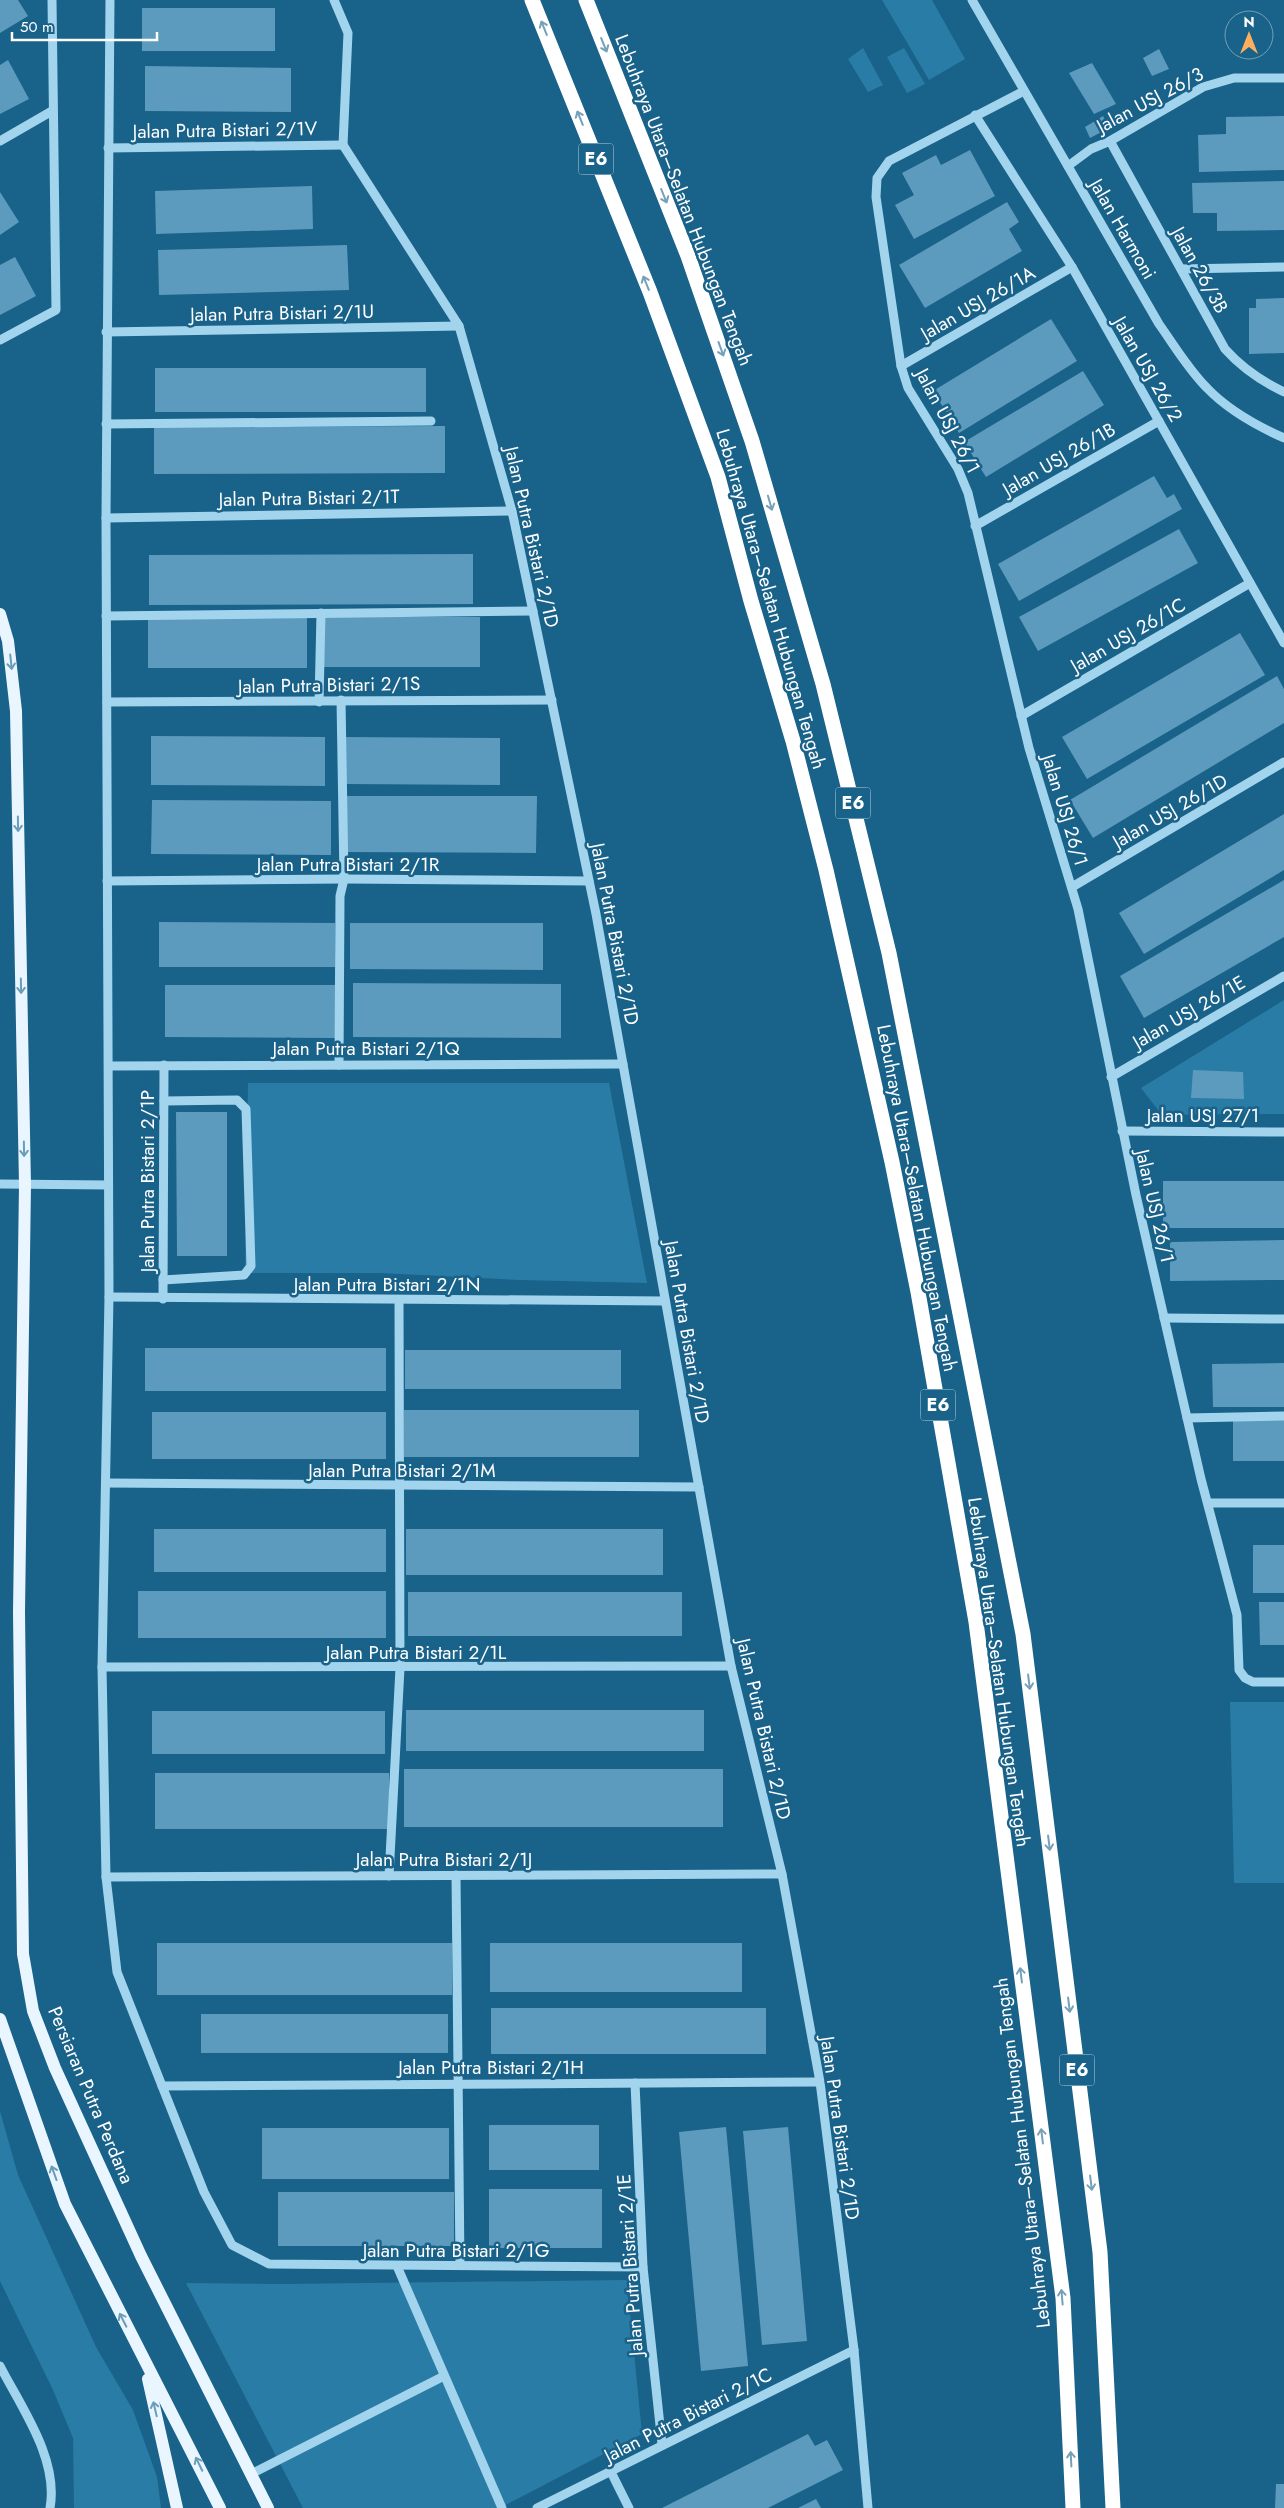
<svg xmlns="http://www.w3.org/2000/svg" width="1284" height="2508" viewBox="0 0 1284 2508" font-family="Jost,sans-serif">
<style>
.green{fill:#297ca6}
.building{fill:#5c9bbd}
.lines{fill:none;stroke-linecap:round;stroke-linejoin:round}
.minor{stroke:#a3d4ed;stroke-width:9}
.major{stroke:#e9f6ff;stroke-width:12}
.highway{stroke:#fff;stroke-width:15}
.oneway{stroke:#75a1b8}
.oneway2{stroke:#6c9db8}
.labels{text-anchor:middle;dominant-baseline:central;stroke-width:5;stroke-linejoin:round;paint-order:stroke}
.shield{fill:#196289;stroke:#bad0dc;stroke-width:1}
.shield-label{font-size:18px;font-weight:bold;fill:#fff}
.street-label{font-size:19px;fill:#fff;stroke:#196289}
</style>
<rect width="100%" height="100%" fill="#196289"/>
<g class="green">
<polygon points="882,0 932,0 965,59 929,80"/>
<polygon points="863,48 883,85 868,92 848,59"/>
<polygon points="904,48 925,84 907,93 887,57"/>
<polygon points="1284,1000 1284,1114 1162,1115 1141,1088"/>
<polygon points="248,1083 609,1083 647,1283 520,1280 380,1273 245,1273"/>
<polygon points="1230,1702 1284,1702 1284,1883 1234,1883"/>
<polygon points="0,2111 18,2175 96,2347 133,2410 157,2477 161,2508 74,2508 73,2438 53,2390 0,2281"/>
<polygon points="627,2280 642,2434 500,2508 303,2508 186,2283 282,2284"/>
</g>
<g class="building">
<polygon points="0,0 18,0 28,16 0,33"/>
<rect x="142" y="8" width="133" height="43"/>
<polygon points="1159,49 1169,69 1152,76 1143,58"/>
<polygon points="8,60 29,99 0,114 0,65"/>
<polygon points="1092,63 1116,104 1094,114 1069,73"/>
<polygon points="145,66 291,68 291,112 145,111"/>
<polygon points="1103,116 1109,128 1090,138 1085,127"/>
<polygon points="1284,116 1284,170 1199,172 1198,135 1226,134 1226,117"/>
<polygon points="970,150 995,196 914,239 895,205 914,195 902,173 936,155 941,165"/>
<polygon points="1284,181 1284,230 1217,231 1217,213 1193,213 1192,183"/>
<polygon points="312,186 313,229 156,234 155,191"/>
<polygon points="0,192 19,222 0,235"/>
<polygon points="1007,202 1019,222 1009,229 1022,251 925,308 899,265"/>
<polygon points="347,245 349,290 159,295 158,250"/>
<polygon points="15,257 36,296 0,315 0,265"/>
<polygon points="1284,298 1284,353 1249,354 1249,308 1256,308 1256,299"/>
<polygon points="1051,319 1077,361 959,433 933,391"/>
<rect x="155" y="368" width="271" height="44"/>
<polygon points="1083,371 1104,405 986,477 964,442"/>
<polygon points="445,426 445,473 154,474 154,427"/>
<polygon points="1154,476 1167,498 1174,494 1182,509 1019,601 998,564"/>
<polygon points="1179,529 1198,563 1038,651 1019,617"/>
<polygon points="473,554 473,604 149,605 149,555"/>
<rect x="323" y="617" width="157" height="50"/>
<rect x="148" y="618" width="159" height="50"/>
<polygon points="1240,633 1265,675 1087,779 1062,737"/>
<polygon points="1277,676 1284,689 1284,723 1093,838 1070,800"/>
<polygon points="151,736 325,737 325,786 151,785"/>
<polygon points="344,737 500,738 500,785 344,784"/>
<polygon points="346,796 537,796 536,853 346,852"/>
<polygon points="152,800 331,801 331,855 151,854"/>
<polygon points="1284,814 1284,870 1144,954 1119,913"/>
<polygon points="1284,880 1284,937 1144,1018 1120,976"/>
<polygon points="159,922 335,923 335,967 159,967"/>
<polygon points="350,923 543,923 543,970 350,969"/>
<polygon points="353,983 561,984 561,1038 353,1037"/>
<polygon points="165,985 335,985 335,1038 165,1037"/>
<polygon points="1193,1070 1243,1072 1244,1099 1191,1098"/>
<polygon points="176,1112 227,1112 227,1256 177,1256"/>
<rect x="1163" y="1181" width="121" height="47"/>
<polygon points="1284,1240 1284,1280 1170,1281 1170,1242"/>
<rect x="145" y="1348" width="241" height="43"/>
<rect x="405" y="1350" width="216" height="39"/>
<polygon points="1284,1363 1284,1407 1213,1407 1212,1364"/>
<rect x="404" y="1410" width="235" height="47"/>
<rect x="152" y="1412" width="234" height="47"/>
<polygon points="1284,1418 1284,1461 1233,1461 1233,1419"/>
<rect x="154" y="1529" width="232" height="43"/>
<rect x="406" y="1529" width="257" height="46"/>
<rect x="1253" y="1545" width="31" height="48"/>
<rect x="138" y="1591" width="248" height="47"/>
<rect x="408" y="1592" width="274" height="44"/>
<polygon points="1259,1602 1284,1602 1284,1645 1260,1645"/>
<rect x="406" y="1710" width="298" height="41"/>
<rect x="152" y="1711" width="233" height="43"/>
<rect x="404" y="1769" width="319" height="58"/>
<rect x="155" y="1773" width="234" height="56"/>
<rect x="157" y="1943" width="295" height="52"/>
<rect x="490" y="1943" width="252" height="49"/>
<rect x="491" y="2008" width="275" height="46"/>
<rect x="201" y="2014" width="247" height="39"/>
<rect x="489" y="2125" width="110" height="45"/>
<polygon points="726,2127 748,2366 701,2371 679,2132"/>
<polygon points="788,2127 807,2341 762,2345 743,2131"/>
<rect x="262" y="2128" width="187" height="51"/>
<rect x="489" y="2189" width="113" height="59"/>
<rect x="278" y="2192" width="176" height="54"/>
<polygon points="808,2434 815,2446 827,2440 843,2470 768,2508 662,2508"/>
<polygon points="1276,2484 1284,2484 1284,2508 1275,2508"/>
<polygon points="816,2499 821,2508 798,2508"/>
</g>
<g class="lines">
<g class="minor">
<polyline points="110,0 106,518 109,1297 102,1667 106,1877 117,1972 204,2192 232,2245 269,2264 643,2267"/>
<polyline points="334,0 348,33 343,145"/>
<path d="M972,0L1159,324C1174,345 1188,369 1207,388C1228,410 1257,426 1284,438"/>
<polyline points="1024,91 889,161 877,178 876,197 901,366 908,388 958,469 968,493 1029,748 1078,909 1136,1195 1201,1479 1237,1615 1239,1670 1245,1678 1253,1682 1284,1682"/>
<polyline points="975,115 1072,267 1284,643"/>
<polyline points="0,141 52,111"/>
<path d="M1110,141L1225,349C1242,368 1261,381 1284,392"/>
<polyline points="343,145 459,326 512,511 596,914 731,1666 782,1874 820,2082 854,2350 868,2508"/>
<polyline points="108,148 343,145"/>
<polyline points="1068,166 1091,149 1110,141 1203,87 1234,78 1284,78"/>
<polyline points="1181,269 1284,267"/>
<polyline points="106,332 459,326"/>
<polyline points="0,340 56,310 52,0"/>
<polyline points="901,366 1072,267"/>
<polyline points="106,424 431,421"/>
<polyline points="106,518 512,511"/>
<polyline points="975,526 1159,421"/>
<polyline points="106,616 533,611"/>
<polyline points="107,702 552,700"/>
<polyline points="319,702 321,613"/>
<polyline points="1021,716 1250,583"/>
<polyline points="107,881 344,879 589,881"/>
<polyline points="1072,887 1284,762"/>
<polyline points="339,1065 340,896 344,879 341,700"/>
<polyline points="109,1066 623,1064"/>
<polyline points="1111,1077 1284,976"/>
<polyline points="1122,1131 1284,1132"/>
<polyline points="0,1184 108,1185"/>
<polyline points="163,1280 244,1275 251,1266 246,1109 237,1100 164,1101"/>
<polyline points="109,1297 665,1301"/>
<polyline points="163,1299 164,1065"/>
<polyline points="1164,1318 1284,1319"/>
<polyline points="1187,1418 1284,1416"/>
<polyline points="106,1483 699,1487"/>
<polyline points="1208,1503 1284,1503"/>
<polyline points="102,1667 731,1666"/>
<polyline points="456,1875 460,2265"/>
<polyline points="389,1876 400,1668 399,1300"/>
<polyline points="106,1877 782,1874"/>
<polyline points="635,2083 643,2267 662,2444"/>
<polyline points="162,2086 820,2082"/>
<polyline points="397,2266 502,2508"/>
<path d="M0,2366C21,2407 59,2459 50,2508"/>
<polyline points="611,2472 629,2508"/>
<polyline points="251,2474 444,2376"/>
<polyline points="537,2508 854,2350"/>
</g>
<g class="major">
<polyline points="0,614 8,641 16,711 25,1185 19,1612 23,1954 33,2011 55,2068 141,2256 268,2508"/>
<polyline points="0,2019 65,2204 220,2508"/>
<polyline points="148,2379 177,2508"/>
</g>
<g class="highway">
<polyline points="532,0 650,292 718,477 751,601 793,741 826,870 892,1162 918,1292 976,1622 1063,2298 1073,2508"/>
<polyline points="586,0 688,256 752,441 823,684 889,953 1023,1634 1100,2252 1113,2508"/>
</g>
</g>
<defs><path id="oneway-shaft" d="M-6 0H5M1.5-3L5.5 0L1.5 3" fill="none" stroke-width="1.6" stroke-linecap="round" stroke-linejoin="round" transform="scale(1.25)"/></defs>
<g class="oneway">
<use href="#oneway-shaft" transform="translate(544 28) rotate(-112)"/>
<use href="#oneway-shaft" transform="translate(604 45) rotate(68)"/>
<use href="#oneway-shaft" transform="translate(580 118) rotate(-112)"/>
<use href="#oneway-shaft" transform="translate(664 196) rotate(68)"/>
<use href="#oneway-shaft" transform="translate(646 283) rotate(-112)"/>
<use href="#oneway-shaft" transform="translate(721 349) rotate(70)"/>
<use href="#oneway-shaft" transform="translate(770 503) rotate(74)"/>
<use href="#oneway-shaft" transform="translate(1029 1682) rotate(83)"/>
<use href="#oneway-shaft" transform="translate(1049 1843) rotate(83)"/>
<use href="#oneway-shaft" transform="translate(1021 1975) rotate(-97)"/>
<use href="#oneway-shaft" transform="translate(1069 2005) rotate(83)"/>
<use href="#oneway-shaft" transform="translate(1042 2136) rotate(-97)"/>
<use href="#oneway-shaft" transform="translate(1091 2183) rotate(83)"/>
<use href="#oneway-shaft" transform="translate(1062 2297) rotate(-95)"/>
<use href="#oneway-shaft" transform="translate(1071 2459) rotate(-93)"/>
</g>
<g class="oneway2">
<use href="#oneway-shaft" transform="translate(11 662) rotate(84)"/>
<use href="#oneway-shaft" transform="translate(18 824) rotate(89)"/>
<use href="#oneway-shaft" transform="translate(21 986) rotate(89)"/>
<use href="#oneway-shaft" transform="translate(24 1149) rotate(89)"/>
<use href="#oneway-shaft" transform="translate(54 2173) rotate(-110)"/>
<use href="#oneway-shaft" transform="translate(123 2320) rotate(-117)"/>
<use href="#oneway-shaft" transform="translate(155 2409) rotate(-103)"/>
<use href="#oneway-shaft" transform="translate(199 2464) rotate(-116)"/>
</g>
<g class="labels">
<g class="shield">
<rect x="578.5" y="143.5" width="35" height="31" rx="4"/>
<rect x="835.5" y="787.5" width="35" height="31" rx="4"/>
<rect x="920.5" y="1389.5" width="35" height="31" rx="4"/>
<rect x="1059.5" y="2054.5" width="35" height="31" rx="4"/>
</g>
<g class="shield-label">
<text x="596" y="159">E6</text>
<text x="853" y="803">E6</text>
<text x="938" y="1405">E6</text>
<text x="1077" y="2070">E6</text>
</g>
<g class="street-label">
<text transform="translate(1150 100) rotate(-28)">Jalan USJ 26/3</text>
<text transform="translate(225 130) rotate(-1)">Jalan Putra Bistari 2/1V</text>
<text transform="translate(684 200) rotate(69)">Lebuhraya Utara–Selatan Hubungan Tengah</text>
<text transform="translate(1123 229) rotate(60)">Jalan Harmoni</text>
<text transform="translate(1200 270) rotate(61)">Jalan 26/3B</text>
<text transform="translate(978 303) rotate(-30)">Jalan USJ 26/1A</text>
<text transform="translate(282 313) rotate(-1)">Jalan Putra Bistari 2/1U</text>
<text transform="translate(1148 369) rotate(60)">Jalan USJ 26/2</text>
<text transform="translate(948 421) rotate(62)">Jalan USJ 26/1</text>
<text transform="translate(1059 459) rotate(-30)">Jalan USJ 26/1B</text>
<text transform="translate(309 498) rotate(-1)">Jalan Putra Bistari 2/1T</text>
<text transform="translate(532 537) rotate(77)">Jalan Putra Bistari 2/1D</text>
<text transform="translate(771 599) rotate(74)">Lebuhraya Utara–Selatan Hubungan Tengah</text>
<text transform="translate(1128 635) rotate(-30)">Jalan USJ 26/1C</text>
<text transform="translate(329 685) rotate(-1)">Jalan Putra Bistari 2/1S</text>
<text transform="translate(1065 810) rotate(73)">Jalan USJ 26/1</text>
<text transform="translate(1170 811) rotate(-30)">Jalan USJ 26/1D</text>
<text x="348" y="864">Jalan Putra Bistari 2/1R</text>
<text transform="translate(615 934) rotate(79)">Jalan Putra Bistari 2/1D</text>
<text transform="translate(1189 1012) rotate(-30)">Jalan USJ 26/1E</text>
<text x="366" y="1048">Jalan Putra Bistari 2/1Q</text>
<text x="1203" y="1115">Jalan USJ 27/1</text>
<text transform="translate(147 1181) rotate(-90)">Jalan Putra Bistari 2/1P</text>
<text transform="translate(917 1198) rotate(79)">Lebuhraya Utara–Selatan Hubungan Tengah</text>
<text transform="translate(1155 1206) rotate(77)">Jalan USJ 26/1</text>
<text x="387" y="1284">Jalan Putra Bistari 2/1N</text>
<text transform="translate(687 1332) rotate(80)">Jalan Putra Bistari 2/1D</text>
<text x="402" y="1470">Jalan Putra Bistari 2/1M</text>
<text x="416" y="1652">Jalan Putra Bistari 2/1L</text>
<text transform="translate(999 1672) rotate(82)">Lebuhraya Utara–Selatan Hubungan Tengah</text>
<text transform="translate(764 1729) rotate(77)">Jalan Putra Bistari 2/1D</text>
<text x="444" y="1859">Jalan Putra Bistari 2/1J</text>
<text x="491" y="2067">Jalan Putra Bistari 2/1H</text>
<text transform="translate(91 2095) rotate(67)">Persiaran Putra Perdana</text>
<text transform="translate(840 2128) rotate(82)">Jalan Putra Bistari 2/1D</text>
<text transform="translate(1022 2153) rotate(-97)">Lebuhraya Utara–Selatan Hubungan Tengah</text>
<text x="456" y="2250">Jalan Putra Bistari 2/1G</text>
<text transform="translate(630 2265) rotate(-94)">Jalan Putra Bistari 2/1E</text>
<text transform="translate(688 2415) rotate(-27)">Jalan Putra Bistari 2/1C</text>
</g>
</g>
<g transform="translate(1249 35)"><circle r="24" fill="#196289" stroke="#75a1b8"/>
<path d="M0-4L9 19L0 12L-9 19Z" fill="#ffae5f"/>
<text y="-8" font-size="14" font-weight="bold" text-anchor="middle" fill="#ffffff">N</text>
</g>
<path d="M12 32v8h145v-8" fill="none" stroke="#ffffff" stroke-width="2.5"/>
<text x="20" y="32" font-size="15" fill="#ffffff" stroke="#196289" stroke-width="4" paint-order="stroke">50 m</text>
</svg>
